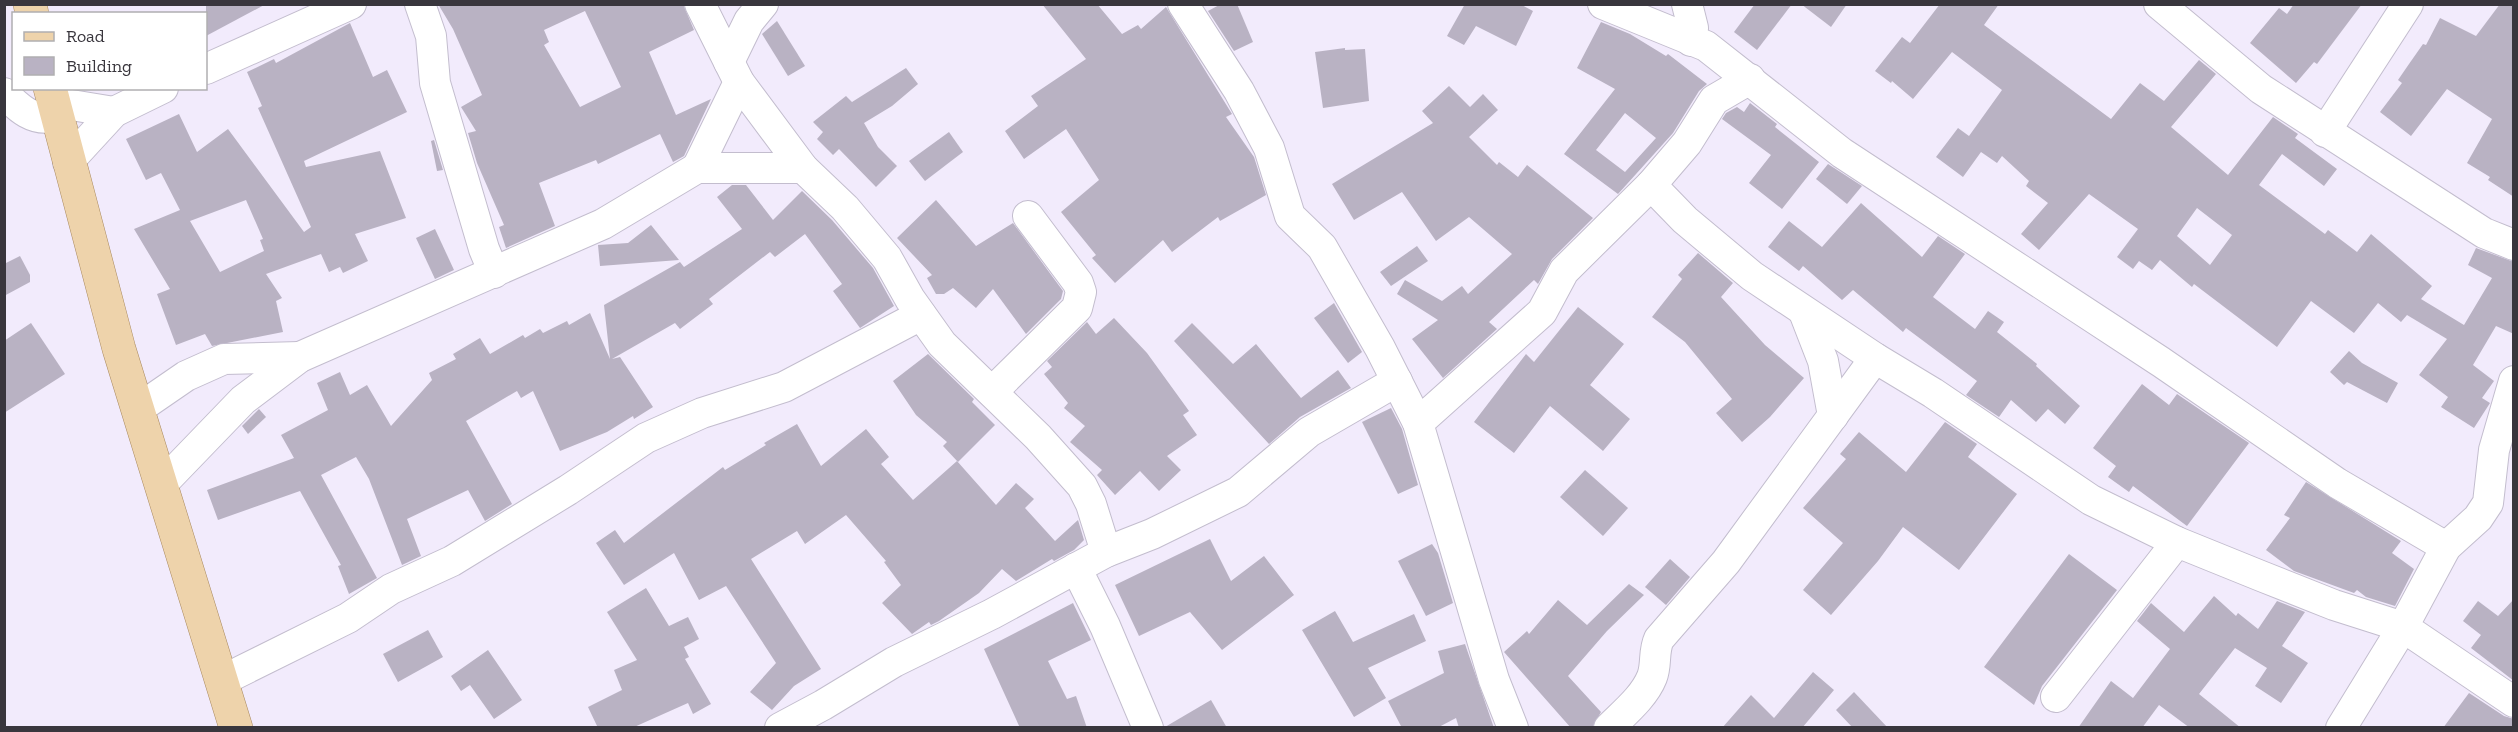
<svg xmlns="http://www.w3.org/2000/svg" width="2518" height="732" viewBox="0 0 2518 732" font-family="'Zilla Slab',serif">
<style>
.building{fill:#b9b2c3;fill-rule:evenodd}
.lines{fill:none;stroke-linecap:round;stroke-linejoin:round}
.minor-casing{stroke:#c3bdce;stroke-width:32}
.major-casing{stroke:#a88960;stroke-width:34}
.minor{stroke:#fff;stroke-width:30}
.major{stroke:#eed3ab;stroke-width:33}
</style>
<rect width="100%" height="100%" fill="#f2ebfc"/>
<g class="building">
<polygon points="206,4 266,4 206,36"/>
<path d="M438,4H683L694,30L649,52L676,115L711,99L684,156L673,162L660,134L598,164L596,160L539,183L555,226L506,248L499,227L504,225L477,163L468,133L476,131L461,107L482,95L453,29ZM585,11L621,87L580,107L544,45L549,42L544,30Z"/>
<polygon points="1042,4 1097,4 1122,34 1138,25 1141,29 1166,7 1232,114 1226,117 1254,157 1266,195 1220,221 1218,217 1172,252 1163,240 1115,283 1092,258 1096,255 1061,212 1099,180 1066,129 1024,159 1005,131 1038,106 1031,96 1086,59"/>
<polygon points="1221,4 1237,4 1253,42 1234,51 1208,11"/>
<polygon points="1465,4 1520,4 1533,11 1516,46 1476,26 1464,45 1447,36"/>
<polygon points="1755,4 1792,4 1757,50 1734,32"/>
<polygon points="1801,4 1847,4 1831,27"/>
<path d="M1940,4H1999L1984,25L2111,119L2140,83L2164,101L2199,60L2216,74L2171,127L2228,175L2273,117L2298,134L2295,138L2337,169L2324,186L2282,154L2259,185L2325,234L2328,230L2357,252L2371,234L2432,286L2421,299L2464,325L2492,278L2468,265L2476,248L2514,262V334L2496,326L2473,365L2494,381L2482,398L2490,403L2474,428L2441,407L2448,397L2419,375L2447,339L2407,315L2401,322L2378,303L2354,333L2311,301L2277,347L2194,284L2192,287L2160,260L2152,270L2139,261L2133,269L2117,257L2138,229L2089,194L2039,250L2021,234L2048,203L2026,186L2029,181L2002,156L1997,163L1981,152L1963,177L1936,157L1958,128L1969,136L2002,90L1952,52L1913,99L1892,81L1891,83L1875,71L1902,37L1910,43ZM2197,208L2232,235L2210,265L2177,236Z"/>
<polygon points="2294,4 2362,4 2317,64 2314,62 2296,83 2250,43 2279,8 2287,14"/>
<polygon points="2500,4 2514,4 2514,197 2488,180 2490,177 2467,163 2492,119 2447,89 2411,136 2380,112 2402,83 2398,80 2409,64 2423,44 2426,45 2440,18 2476,36"/>
<polygon points="777,21 805,66 788,76 762,34"/>
<path d="M1601,22L1630,34L1666,56L1668,54L1707,84L1699,91L1673,133L1618,194L1564,154L1615,89L1577,68ZM1625,113L1656,138L1625,172L1596,150Z"/>
<path d="M350,23L373,77L387,70L407,112L304,161L306,167L380,151L406,218L355,234L368,261L343,273L340,267L329,272L321,254L266,274L282,298L276,301L283,332L212,346L205,334L176,345L157,294L170,289L134,229L180,210L161,173L146,180L126,139L179,114L197,152L228,129L304,232L311,227L258,108L262,106L247,72L274,59L276,63ZM246,200L263,239L260,240L264,251L220,272L190,221Z"/>
<polygon points="1345,48 1345,50 1365,49 1369,101 1323,108 1315,52"/>
<polygon points="906,68 918,84 892,106 864,123 878,147 897,166 876,187 839,149 833,155 817,139 823,132 813,122 846,96 852,102"/>
<polygon points="1449,86 1470,107 1483,94 1498,110 1469,137 1497,165 1499,162 1518,177 1527,165 1593,218 1552,259 1538,284 1534,280 1489,322 1497,329 1443,378 1412,339 1438,320 1397,294 1405,280 1442,301 1462,286 1468,294 1512,254 1469,217 1436,241 1402,192 1354,220 1332,184 1433,123 1422,111"/>
<polygon points="1750,103 1777,124 1775,127 1819,162 1782,209 1749,183 1771,155 1722,119 1726,113 1737,107 1744,112"/>
<polygon points="949,132 963,152 925,181 909,161"/>
<polygon points="434,140 443,170 437,171 431,141"/>
<polygon points="1828,164 1862,186 1847,204 1816,179"/>
<polygon points="732,185 746,185 773,220 802,191 832,220 873,268 894,306 860,328 833,291 842,284 805,234 775,257 770,252 709,299 713,304 680,329 675,323 612,359 620,357 653,407 634,419 633,416 607,432 560,451 533,391 521,398 517,391 466,421 512,504 485,521 468,490 407,519 421,556 402,565 369,479 356,457 321,475 377,578 349,594 338,566 341,565 300,491 218,520 207,490 294,458 281,435 328,410 317,383 340,372 350,395 367,385 391,426 432,380 429,373 456,359 453,354 480,338 490,354 523,335 525,338 540,329 543,333 567,321 569,325 590,313 610,359 604,305 680,262 684,267 742,229 717,197"/>
<polygon points="936,200 976,246 1013,223 1063,291 1061,299 1026,334 993,289 976,308 953,288 944,294 936,294 927,278 932,275 897,238"/>
<polygon points="1861,203 1922,257 1938,236 1965,254 1933,297 1975,329 1988,311 2004,322 1997,332 2037,364 2036,366 2080,406 2065,424 2048,409 2036,422 2011,400 1999,417 1966,395 1977,381 1906,328 1903,332 1853,290 1842,300 1803,266 1799,271 1768,247 1789,221 1822,247"/>
<polygon points="651,225 679,260 600,266 598,245 628,243"/>
<polygon points="435,229 454,270 435,279 416,238"/>
<polygon points="1417,246 1428,261 1391,286 1380,272"/>
<polygon points="1698,253 1733,283 1721,297 1765,345 1804,378 1770,417 1742,442 1716,413 1732,399 1685,342 1652,317 1682,279 1678,275"/>
<polygon points="20,256 30,275 30,282 4,296 4,264"/>
<polygon points="1334,303 1362,352 1348,363 1314,318"/>
<polygon points="1578,307 1624,344 1590,385 1630,419 1603,451 1550,406 1514,453 1474,422 1526,354 1534,362"/>
<polygon points="1114,318 1147,353 1189,411 1183,415 1197,435 1167,456 1181,470 1159,491 1140,471 1115,495 1097,475 1102,470 1070,442 1085,426 1064,408 1068,403 1044,374 1052,367 1047,361 1087,322 1096,334"/>
<polygon points="31,323 65,374 4,413 4,341"/>
<polygon points="1192,323 1233,364 1256,344 1301,398 1338,370 1351,388 1300,417 1269,444 1174,341"/>
<polygon points="2349,351 2362,363 2398,383 2387,403 2347,382 2344,385 2330,372"/>
<polygon points="928,354 974,399 972,402 995,425 958,462 943,446 947,442 916,415 893,381"/>
<polygon points="2142,384 2169,405 2177,394 2249,443 2187,526 2133,486 2129,492 2108,477 2116,466 2093,448"/>
<polygon points="1391,408 1402,429 1418,485 1398,494 1362,422"/>
<polygon points="259,409 266,417 248,434 242,426"/>
<polygon points="1945,422 1977,444 1968,457 2017,494 1959,570 1903,527 1878,561 1831,615 1803,590 1843,543 1803,508 1846,459 1840,454 1859,432 1906,472"/>
<polygon points="797,424 821,466 866,429 889,457 881,464 913,500 957,461 996,505 1016,483 1034,499 1025,508 1055,541 1078,520 1084,540 1074,550 1054,561 1052,559 1016,581 1002,569 979,593 939,621 931,625 929,622 912,634 882,603 901,585 884,562 886,561 846,515 805,544 797,531 751,559 821,669 794,686 772,710 750,692 776,663 726,586 699,600 674,553 624,585 596,543 615,530 624,543 723,467 725,470 766,445 764,443"/>
<polygon points="1585,470 1628,508 1603,536 1560,497"/>
<polygon points="2306,482 2401,541 2392,553 2414,569 2395,606 2366,597 2357,590 2354,593 2294,571 2266,550 2290,518 2284,515"/>
<polygon points="1210,539 1231,581 1264,556 1294,595 1222,650 1190,612 1139,636 1115,585"/>
<polygon points="1432,544 1438,553 1453,603 1426,616 1398,561"/>
<polygon points="2069,554 2117,590 2042,686 2034,705 1984,667"/>
<polygon points="1670,559 1690,577 1666,605 1645,587"/>
<polygon points="1629,584 1644,595 1607,631 1568,676 1601,712 1592,728 1571,728 1504,652 1527,631 1529,634 1558,600 1587,625"/>
<polygon points="646,588 669,626 688,617 699,639 684,647 689,657 685,659 711,704 693,714 688,703 632,728 598,728 588,707 622,690 614,670 637,660 607,612"/>
<polygon points="2214,596 2236,616 2238,613 2258,629 2277,601 2305,612 2282,646 2308,663 2281,703 2255,686 2267,668 2235,648 2199,694 2241,728 2190,728 2159,705 2142,728 2078,728 2111,681 2133,698 2170,649 2137,621 2151,603 2184,632"/>
<polygon points="2514,599 2514,681 2471,648 2481,635 2463,621 2478,601 2498,616"/>
<polygon points="1073,603 1091,640 1048,661 1067,699 1076,696 1087,728 1020,728 984,649"/>
<polygon points="1335,611 1353,642 1414,614 1426,641 1368,668 1386,698 1354,717 1302,630"/>
<polygon points="428,630 443,657 398,682 383,654"/>
<polygon points="1465,644 1494,728 1459,728 1456,718 1437,728 1402,728 1388,701 1444,673 1438,651"/>
<polygon points="488,650 522,700 494,719 470,685 461,691 451,676"/>
<polygon points="1813,672 1834,690 1802,728 1722,728 1751,695 1774,718"/>
<polygon points="1854,692 1888,728 1853,728 1836,710"/>
<polygon points="2469,693 2504,716 2514,719 2514,728 2443,728"/>
<polygon points="1211,700 1227,728 1165,728 1165,727"/>
</g>
<g class="lines">
<defs>
<g id="minor">
<polyline points="420,4 431,36 435,83 484,249 494,273"/>
<polyline points="700,4 739,82 803,168 845,208 887,258 910,299 942,344 1038,437 1082,486 1091,504 1106,552"/>
<polyline points="1183,4 1239,91 1269,148 1290,216 1322,247 1380,348 1418,423 1494,680 1513,728"/>
<polyline points="1603,4 1706,46 1842,153 2161,362 2337,483 2446,547"/>
<polyline points="1687,4 1693,28 1691,41"/>
<polyline points="2159,4 2261,89 2484,233 2514,245"/>
<polyline points="729,62 749,21 763,4"/>
<polyline points="206,69 351,4"/>
<polyline points="1750,79 1714,100 1687,143 1651,185 1685,220 1752,276 1875,358 1933,393 2091,500 2177,542 2261,576 2334,605 2403,627 2341,728"/>
<path d="M4,93C18,108 34,123 56,116"/>
<polyline points="53,102 114,112"/>
<polyline points="2325,132 2408,4"/>
<polyline points="68,162 114,112 163,88"/>
<polyline points="697,168 739,82"/>
<polyline points="1804,312 1823,361 1833,416"/>
<polyline points="2514,381 2494,450 2488,503 2478,518 2446,547 2403,627 2514,702"/>
<polyline points="992,392 1077,308 1081,292 1078,283 1028,216"/>
<polyline points="138,409 186,376 224,359 300,357"/>
<polyline points="1418,423 1542,312 1564,271 1651,185"/>
<polyline points="161,485 243,400 300,357 603,224 697,168 803,168"/>
<polyline points="1076,568 1105,626 1148,728"/>
<polyline points="221,681 348,618 391,589 452,561 568,490 646,438 702,413 784,387 921,315"/>
<polyline points="2056,697 2177,542"/>
<polyline points="780,728 823,705 894,662 992,614 1106,552 1152,534 1238,492 1309,432 1397,381"/>
<path d="M1609,728C1624,713 1644,697 1652,677C1657,664 1653,652 1659,639L1726,562L1875,358"/>
</g>
<g id="major">
<polyline points="30,4 32,14"/>
<polyline points="50,88 119,349 236,728"/>
</g>
</defs>
<use href="#minor" class="minor-casing"/>
<use href="#major" class="major-casing"/>
<use href="#minor" class="minor"/>
<use href="#major" class="major"/>
</g>
<rect width="2518" height="732" fill="none" stroke="#39363d" stroke-width="12"/>
<rect x="12" y="12" width="195" height="78" fill="#ffffff" stroke="#b0afb1" stroke-width="1.5"/>
<rect x="24" y="32" width="30" height="9" fill="#eed3ab" stroke="#b0afb1" stroke-width="1.5"/>
<text x="66" y="42" font-size="18" fill="#39363d">Road</text>
<rect x="24" y="57" width="30" height="18" fill="#b9b2c3" stroke="#b0afb1" stroke-width="1.5"/>
<text x="66" y="72" font-size="18" fill="#39363d">Building</text>
</svg>
